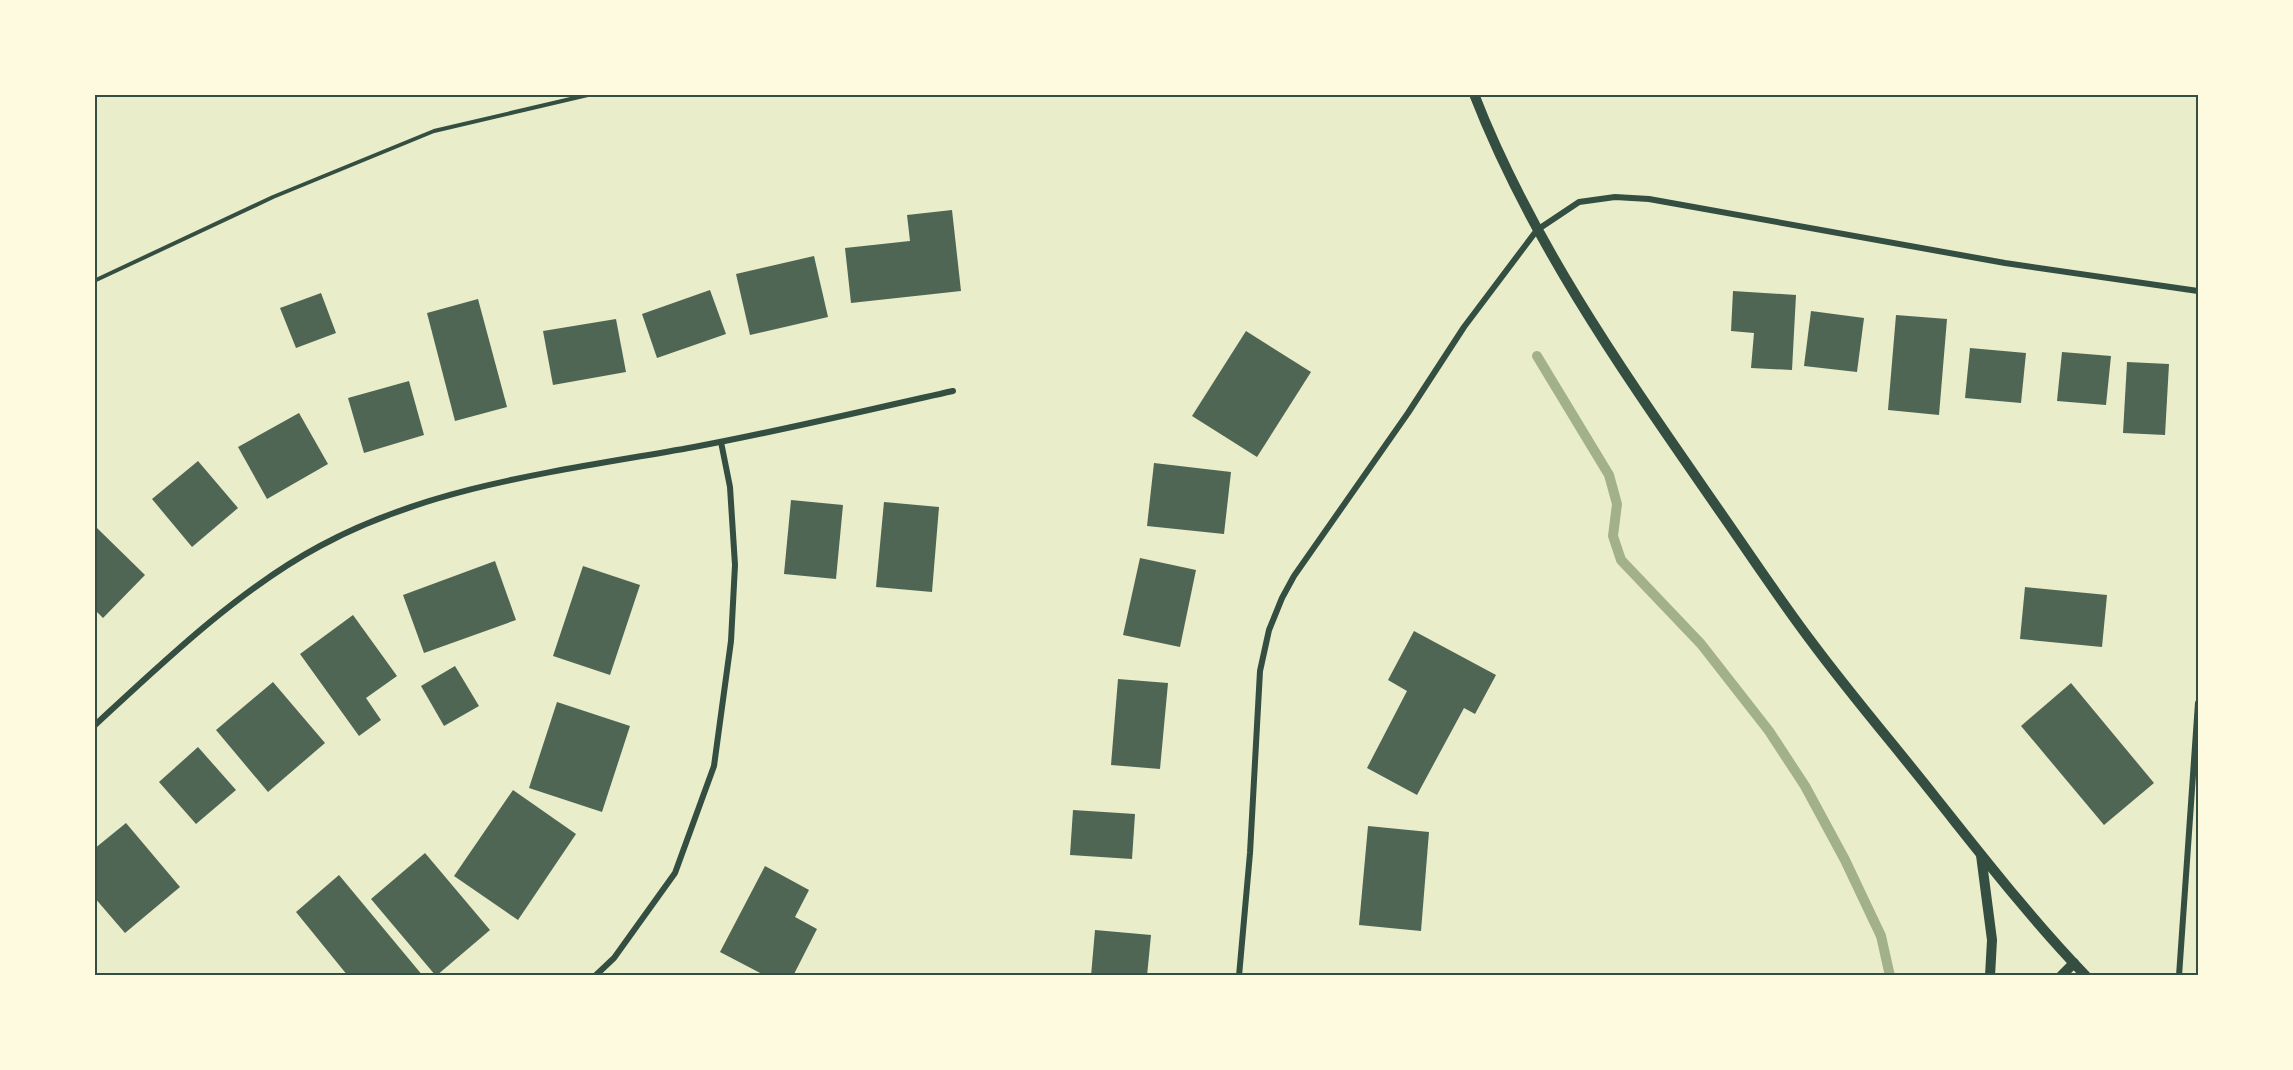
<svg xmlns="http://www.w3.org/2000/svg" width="2293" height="1070" viewBox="0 0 2293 1070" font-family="Roboto,sans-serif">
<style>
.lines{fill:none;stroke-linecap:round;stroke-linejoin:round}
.stream{stroke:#a3b18a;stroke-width:10}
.building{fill:#4f6655}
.path{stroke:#344e41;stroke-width:4}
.minor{stroke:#344e41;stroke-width:6}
.tertiary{stroke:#344e41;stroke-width:10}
.neatline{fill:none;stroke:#344e41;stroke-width:2}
</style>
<rect width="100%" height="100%" fill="#e9edc9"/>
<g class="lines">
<polyline class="stream" points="1537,356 1609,475 1617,504 1613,536 1621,560 1701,644 1769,731 1805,786 1845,860 1881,936 1890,976"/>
</g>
<g class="building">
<polygon points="952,210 961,291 851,303 845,248 910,241 907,215"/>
<polygon points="814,256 828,317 750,335 736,274"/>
<polygon points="710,290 726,334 657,358 642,314"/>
<polygon points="1733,291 1796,295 1792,370 1751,368 1754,333 1731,331"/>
<polygon points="321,293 336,333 296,348 280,308"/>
<polygon points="478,299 507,407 455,421 427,313"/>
<polygon points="1811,311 1864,318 1857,372 1804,366"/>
<polygon points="1896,315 1947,319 1939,415 1888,410"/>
<polygon points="616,319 626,372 553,385 543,331"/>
<polygon points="1246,331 1311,372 1257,457 1192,416"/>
<polygon points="1970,348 2026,353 2021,403 1965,398"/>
<polygon points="2062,352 2111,356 2106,405 2057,401"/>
<polygon points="2127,362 2169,364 2165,435 2123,433"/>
<polygon points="409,381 424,435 364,453 348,398"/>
<polygon points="299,413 328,464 267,499 238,447"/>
<polygon points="198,461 238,508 192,547 152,499"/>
<polygon points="1154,463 1231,472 1224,534 1147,526"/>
<polygon points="791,500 843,505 836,579 784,574"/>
<polygon points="884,502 939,507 932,592 876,587"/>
<polygon points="97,528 145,575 103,618 94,609 94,531"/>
<polygon points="1140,558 1196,570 1180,647 1123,635"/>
<polygon points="495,561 516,620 424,653 403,595"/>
<polygon points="583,566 640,585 610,675 553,656"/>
<polygon points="2025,587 2107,595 2102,647 2020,639"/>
<polygon points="353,615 397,676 366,698 381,720 359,736 300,654"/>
<polygon points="1414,631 1496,675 1475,714 1464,708 1417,795 1367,768 1407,691 1388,680"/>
<polygon points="455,666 479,706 444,726 421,686"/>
<polygon points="1118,679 1168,683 1160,769 1111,765"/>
<polygon points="273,682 325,743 268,792 216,730"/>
<polygon points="2071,683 2154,783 2104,825 2021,726"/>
<polygon points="557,702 630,726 602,812 529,788"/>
<polygon points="198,747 236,790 196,824 159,782"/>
<polygon points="513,790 576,834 518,920 454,876"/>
<polygon points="1073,810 1135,814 1132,859 1070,855"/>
<polygon points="126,823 180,887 125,933 94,897 94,849"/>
<polygon points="1368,826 1429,832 1421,931 1359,925"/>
<polygon points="425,853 490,930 436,976 371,899"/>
<polygon points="765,866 809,890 795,917 817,929 793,976 766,976 720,952"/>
<polygon points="339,875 423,976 348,976 296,912"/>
<polygon points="1095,930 1151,935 1147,976 1091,976"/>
</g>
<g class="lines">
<polyline class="path" points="94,281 273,197 434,131 592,94"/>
<g class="minor">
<path d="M94,726C162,663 238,590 320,546C434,484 568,470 694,447C780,431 867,410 953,391"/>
<polyline points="595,976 614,958 675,873 714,766 731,641 735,565 730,487 721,442"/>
<polyline points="1239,976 1250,853 1260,671 1269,630 1282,598 1294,576 1408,413 1464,327 1537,230 1579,202 1615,197 1649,199 2005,263 2198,291"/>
<polyline points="2179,976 2198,703"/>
</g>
<g class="tertiary">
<path d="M1474,94C1533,246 1629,380 1721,513C1751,556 1780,600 1811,641C1851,695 1895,746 1936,798C1984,858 2032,920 2086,976"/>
<polyline points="1981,855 1992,940 1990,976"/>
<polyline points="2061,976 2074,963"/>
</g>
</g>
<rect width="2293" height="1070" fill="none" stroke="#fefae0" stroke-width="192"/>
<rect x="96" y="96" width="2101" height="878" class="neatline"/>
</svg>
